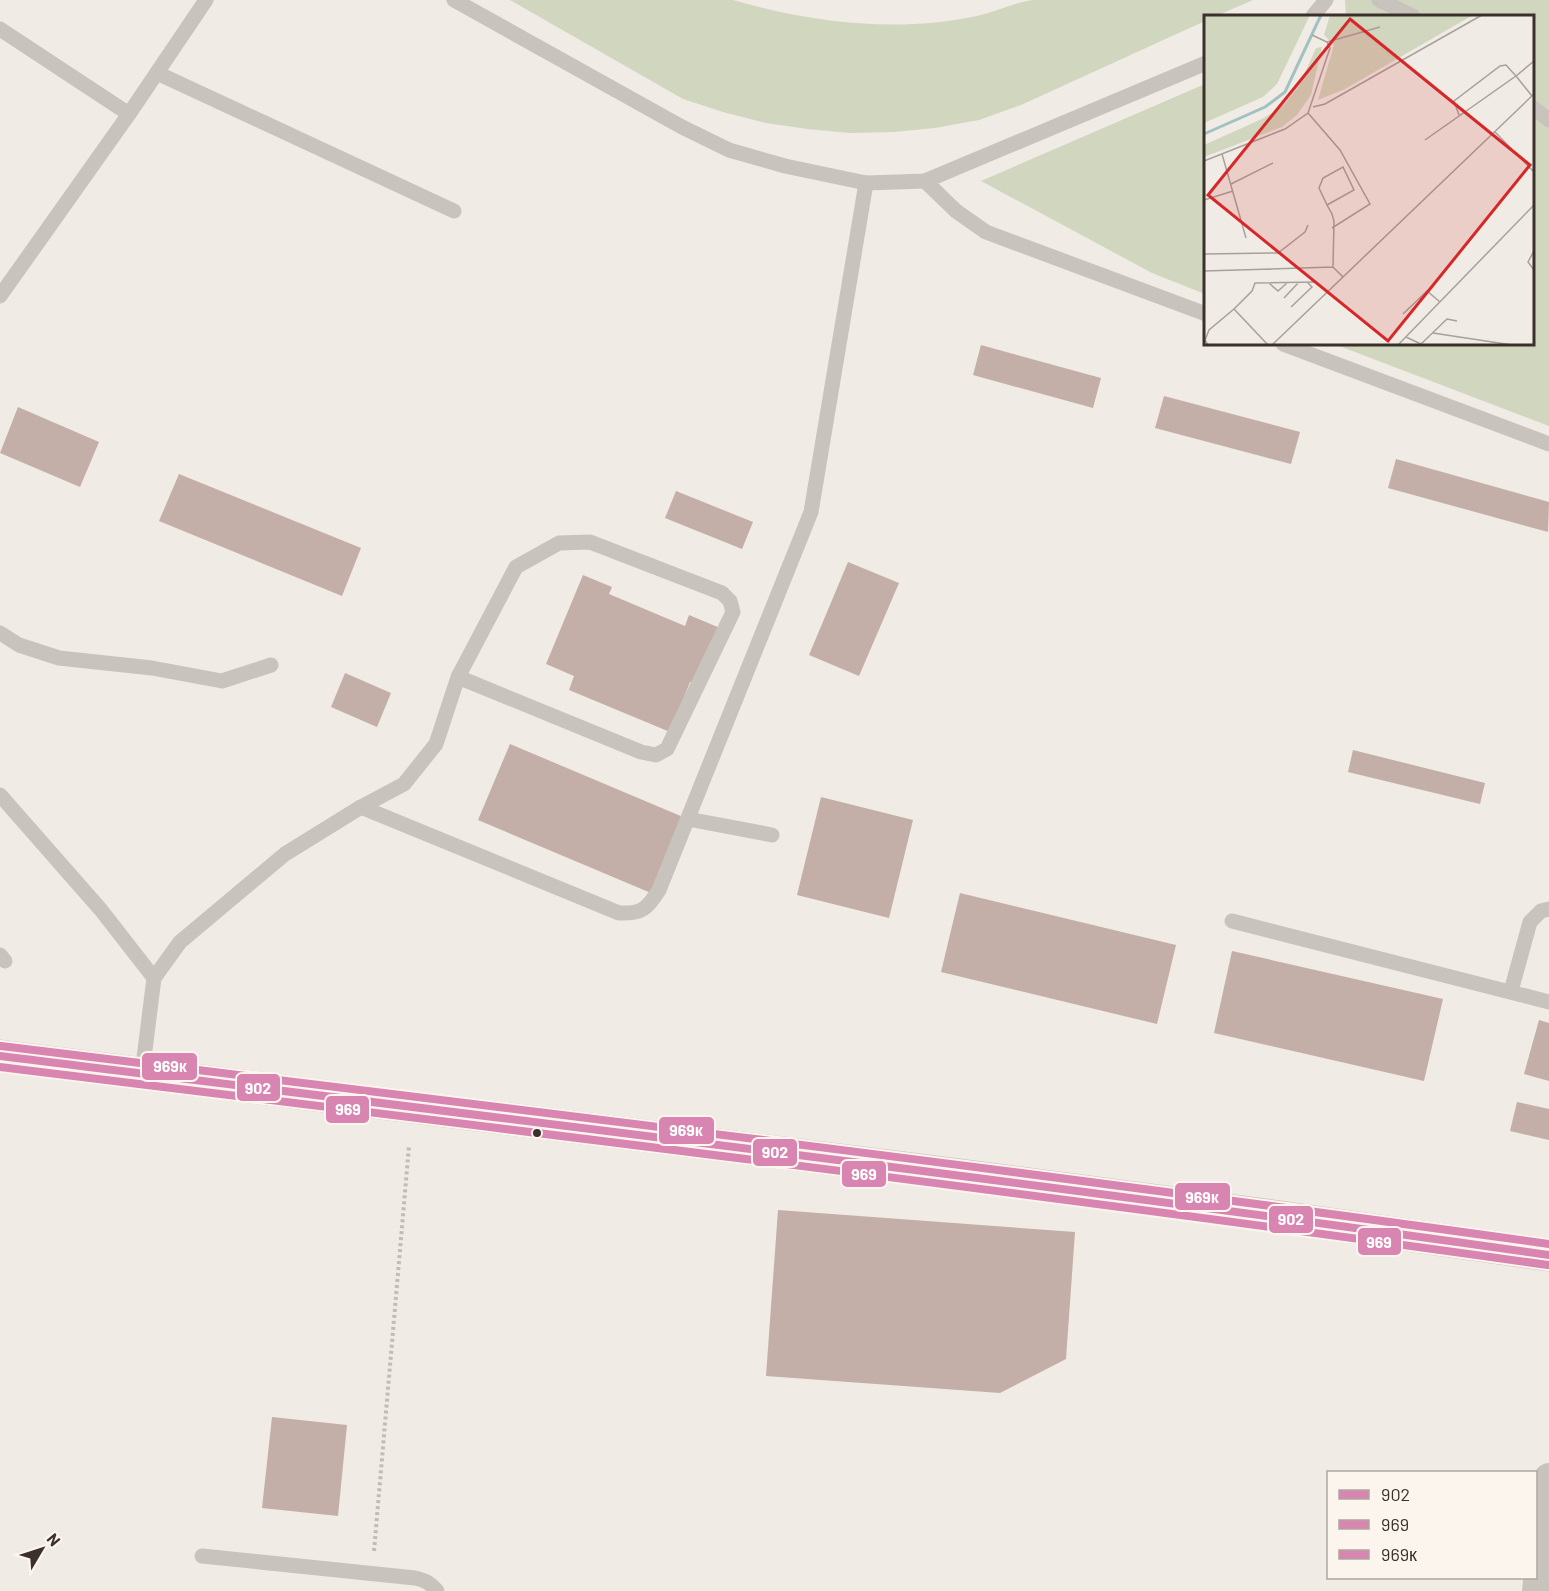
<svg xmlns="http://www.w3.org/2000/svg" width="1549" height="1591" viewBox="0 0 1549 1591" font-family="Barlow,sans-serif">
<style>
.green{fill:#d1d6bf}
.building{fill:#c3afa7}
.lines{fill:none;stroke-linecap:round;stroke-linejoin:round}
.path{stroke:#c2bbb6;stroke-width:4;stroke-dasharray:3 3;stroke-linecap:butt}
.service{stroke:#c9c3be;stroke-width:15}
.minor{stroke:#c9c3be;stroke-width:30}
.tertiary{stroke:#c9c3be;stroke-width:33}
.bus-1-casing{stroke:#fbf5ee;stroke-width:12}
.bus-2-casing{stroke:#fbf5ee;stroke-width:12}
.bus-3-casing{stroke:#fbf5ee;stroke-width:12}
.bus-1{stroke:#d885b1;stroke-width:8}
.bus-2{stroke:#d885b1;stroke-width:8}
.bus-3{stroke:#d885b1;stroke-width:8}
.bus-dot{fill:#3b302b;stroke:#fbf5ee;stroke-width:2}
.inset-river{fill:none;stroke:#a1c2c1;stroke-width:3}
.inset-road{fill:none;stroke:#a8a09b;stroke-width:1.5}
.view{fill:#d62828;fill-opacity:0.15;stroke:#d62828;stroke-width:3}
.inset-edge{fill:none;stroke:#3b302b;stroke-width:3}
.line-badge{stroke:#fbf5ee;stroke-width:2}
.badge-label{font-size:16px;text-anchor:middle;font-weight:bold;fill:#fff}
</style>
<rect width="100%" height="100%" fill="#f0ebe5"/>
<g class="green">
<path d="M510,0H733C811,23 897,33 977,16C996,12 1015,2 1034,0C1054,0 1081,0 1102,0C1152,0 1203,0 1253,0L1216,16H1206L1205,21L1021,105L979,120L935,128L894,132L850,133L807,129L766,123L723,112L683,99Z"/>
<polygon points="1345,0 1549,0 1549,426 1334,344 1532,344 1532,16 1346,16"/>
<polygon points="1205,84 1205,294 1152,273 981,181"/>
</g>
<g class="building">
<polygon points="981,345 1101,378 1093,408 973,375"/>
<polygon points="1164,396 1300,432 1291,464 1155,428"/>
<polygon points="18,407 99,442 80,487 0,453"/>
<polygon points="1396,459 1549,502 1548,532 1388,488"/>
<polygon points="179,474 361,548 342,596 159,521"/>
<polygon points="676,491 753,522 742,549 665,518"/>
<polygon points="848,562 899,583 859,676 809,655"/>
<polygon points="583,575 612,587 609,594 685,626 689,615 720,628 695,684 690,682 670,732 569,690 574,676 546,664"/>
<polygon points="345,673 391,693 377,727 331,707"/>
<polygon points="510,744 683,817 651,893 478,820"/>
<polygon points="1353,750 1485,783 1480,804 1348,772"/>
<polygon points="821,797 913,820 889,918 797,895"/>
<polygon points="960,893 1176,945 1157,1024 941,972"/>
<polygon points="1232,951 1443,999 1424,1081 1214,1033"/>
<polygon points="1539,1020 1549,1023 1549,1081 1524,1074"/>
<polygon points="1517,1102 1549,1109 1549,1140 1510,1131"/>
<polygon points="778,1210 1075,1232 1066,1359 1000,1393 766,1376"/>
<polygon points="272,1417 347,1425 338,1516 262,1508"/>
</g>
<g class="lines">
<polyline class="path" points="374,1551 409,1146"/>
<g class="service">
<polyline points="454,0 682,127 729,150 785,166 866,183 925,181 1206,63"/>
<polyline points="1379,0 1413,16"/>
<polyline points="1313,16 1326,0"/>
<polyline points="0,29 129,114"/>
<polyline points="157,73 454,211"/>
<polyline points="1532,107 1549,120"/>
<polyline points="925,181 956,211 986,232 1206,314"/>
<polyline points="0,296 129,114 206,0"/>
<polyline points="1283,344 1549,444"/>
<polyline points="0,633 19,645 59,658 152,668 222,681 271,665"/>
<polyline points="0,795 101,910 154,978 142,1074"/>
<path d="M361,807L619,913C642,914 647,909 659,890L811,512L866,183"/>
<polyline points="688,819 772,835"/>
<polyline points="1232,921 1549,1002"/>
<polyline points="0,955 5,961"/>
<polyline points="154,978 180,942 285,854 361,807 404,784 436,744 458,677 516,567 559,543 590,542 722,593 730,601 733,612 667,749 656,755 641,752 458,677"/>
<polyline points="1511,991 1530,922 1541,911 1549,909"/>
<path d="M202,1556L415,1578C425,1580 430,1583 437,1591"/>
</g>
<polyline class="minor" points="1537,1591 1549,1478"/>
<polyline class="tertiary" points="0,1056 929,1171 1266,1215 1549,1255"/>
<defs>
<path id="bus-1" d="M0,1056C517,1120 1033,1182 1549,1255"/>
<path id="bus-2" d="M0,1067C516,1130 1033,1193 1548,1265"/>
<path id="bus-3" d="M1,1046C518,1109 1034,1172 1549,1244"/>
</defs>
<use href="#bus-1" class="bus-1-casing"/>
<use href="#bus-2" class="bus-2-casing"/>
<use href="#bus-3" class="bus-3-casing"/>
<use href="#bus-1" class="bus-1"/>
<use href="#bus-2" class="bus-2"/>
<use href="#bus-3" class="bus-3"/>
</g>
<circle class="bus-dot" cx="537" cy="1133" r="5"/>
<g transform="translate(1204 15)">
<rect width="330" height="330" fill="#f0ebe5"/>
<path d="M0,0H106L73,69L59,82L0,108ZM126,0H269L141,74L114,85L130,30L120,20ZM118,32L107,80L93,100L78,112L0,142V130L60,103L80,90L95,71L112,33Z" fill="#d1d6bf"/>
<path class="inset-river" d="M0,119L61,92L81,77L117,0"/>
<path class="inset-road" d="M123,27L176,12M109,92L121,89L278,0M104,98L136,135L166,189L128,213M255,100L250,86L296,51L302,50L312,61L330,46M291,117L330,157M221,125L312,61L328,81M18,139L42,223M0,146L81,114L104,98L126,33L123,27L108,20M27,169L69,148M0,185L29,176M123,190L150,175L139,152L119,163L115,173L123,190L128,199L130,206L129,252M330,236L324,247L330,255M0,239L74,238L101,217L104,210M0,256L129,252L139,262M65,268L74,276L83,268M80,283L95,267M87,292L108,272L103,267M30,294L48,276L51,268L113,267M199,299L223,276L236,287M229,318L308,330M202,322L219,330M217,329L243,304L253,306M4,330L1,325L5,315L30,294L64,330M68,330L330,79M194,330L330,190"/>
<path class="view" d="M146,4L326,150L184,326L4,180Z"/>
<rect width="330" height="330" class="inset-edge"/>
</g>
<g class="line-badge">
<rect x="141" y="1052" width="57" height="29" rx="6" fill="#d885b1"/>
<rect x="236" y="1073" width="45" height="29" rx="6" fill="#d885b1"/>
<rect x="325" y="1095" width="45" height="29" rx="6" fill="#d885b1"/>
<rect x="658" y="1116" width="57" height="29" rx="6" fill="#d885b1"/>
<rect x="752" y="1138" width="46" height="29" rx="6" fill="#d885b1"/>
<rect x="841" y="1160" width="46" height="28" rx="6" fill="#d885b1"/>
<rect x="1174" y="1182" width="57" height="29" rx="6" fill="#d885b1"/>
<rect x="1268" y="1205" width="46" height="29" rx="6" fill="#d885b1"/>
<rect x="1357" y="1227" width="45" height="29" rx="6" fill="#d885b1"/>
</g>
<g class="badge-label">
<text x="170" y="1072">969к</text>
<text x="258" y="1094">902</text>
<text x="348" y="1115">969</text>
<text x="686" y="1136">969к</text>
<text x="775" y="1158">902</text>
<text x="864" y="1180">969</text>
<text x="1202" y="1203">969к</text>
<text x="1291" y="1225">902</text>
<text x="1379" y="1248">969</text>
</g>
<rect x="1327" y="1471" width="210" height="108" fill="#fbf5ee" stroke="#aea6a0" stroke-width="1.5"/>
<rect x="1339" y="1490" width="30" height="9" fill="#d885b1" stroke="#aea6a0" stroke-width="1.5"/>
<text x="1381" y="1501" font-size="18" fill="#3b302b">902</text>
<rect x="1339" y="1520" width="30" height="9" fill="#d885b1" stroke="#aea6a0" stroke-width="1.5"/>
<text x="1381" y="1531" font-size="18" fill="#3b302b">969</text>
<rect x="1339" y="1550" width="30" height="9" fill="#d885b1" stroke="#aea6a0" stroke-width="1.5"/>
<text x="1381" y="1561" font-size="18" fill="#3b302b">969к</text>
<g transform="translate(42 1549) rotate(51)" stroke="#fbf5ee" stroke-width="4.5" paint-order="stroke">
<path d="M0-4.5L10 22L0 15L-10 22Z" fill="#3b302b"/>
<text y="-9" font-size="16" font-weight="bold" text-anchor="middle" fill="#3b302b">N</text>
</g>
</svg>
